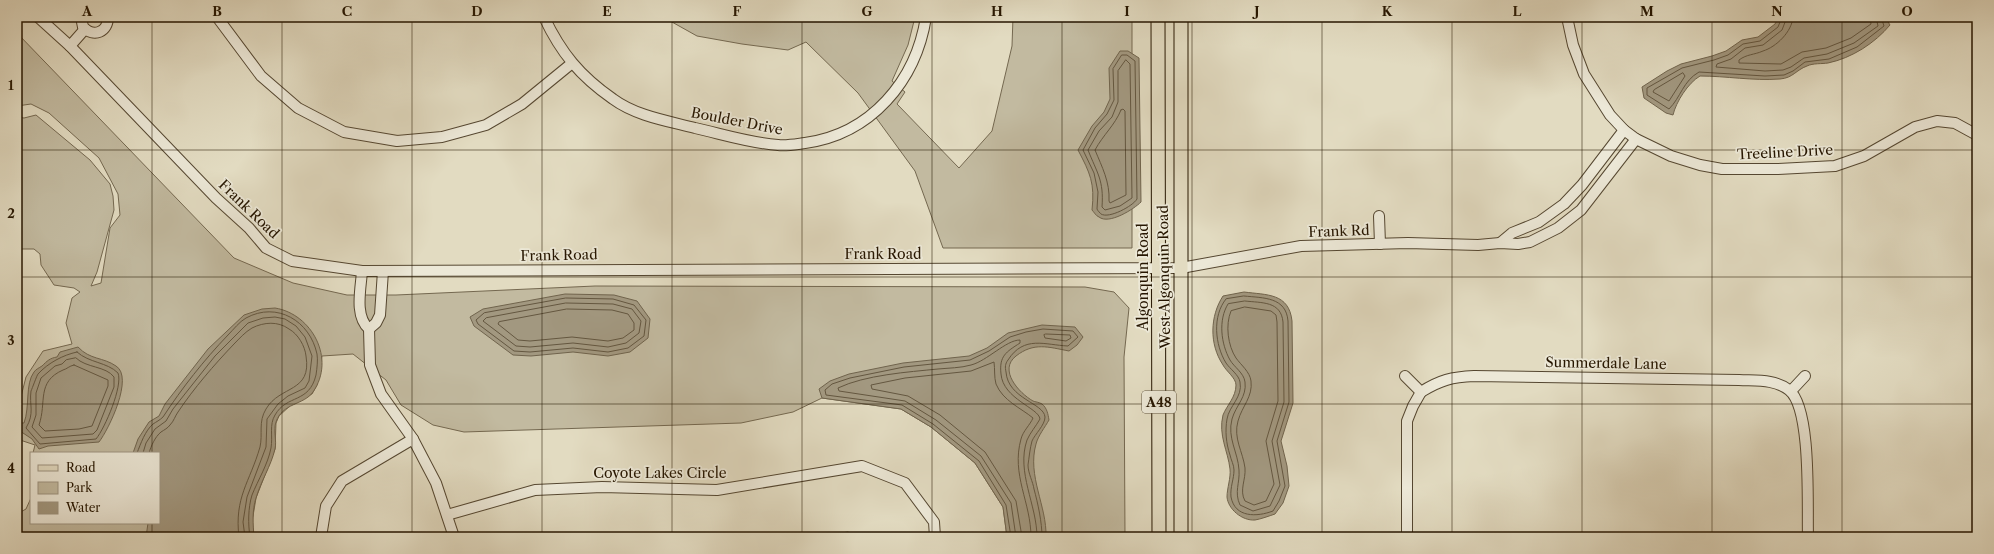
<svg xmlns="http://www.w3.org/2000/svg" width="1994" height="554" viewBox="0 0 1994 554" font-family="'Libre Caslon Text',serif">
<style>
.green{fill:#c2baa0;stroke:#746850}
.water{fill:#a29880;stroke:#70644d}
.lines{fill:none;stroke-linecap:round;stroke-linejoin:round}
.shore{stroke:#645740;stroke-width:1}
.minor-casing{stroke:#554731;stroke-width:12}
.major-casing{stroke:#261601;stroke-width:15}
.minor{stroke:#ece8d7;stroke-width:10}
.major{stroke:#e2dbc1;stroke-width:13}
.grid{fill:none;stroke:#261601;stroke-width:1;stroke-opacity:0.55}
.labels{text-anchor:middle;dominant-baseline:central;stroke-width:3.5;stroke-linejoin:round;paint-order:stroke}
.shield{fill:#ece8d7;stroke:#615541;stroke-width:1}
.shield-label{font-size:13px;font-weight:bold;fill:#261601}
.street-label{font-size:14px;fill:#261601;stroke:#ece8d7}
.neatline{fill:none;stroke:#261601;stroke-width:1.5}
.grid-label{font-size:13px;text-anchor:middle;font-weight:bold;fill:#261601}
</style>
<rect width="100%" height="100%" fill="#e2dbc1"/>
<filter id="stains"><feTurbulence type="fractalNoise" baseFrequency=".005" numOctaves="4"/><feColorMatrix values="0 0 0 0 .2 0 0 0 0 .09 0 0 0 0 .02 0 0 0 .5 -.17"/></filter>
<radialGradient id="worn" r=".72"><stop offset=".6" stop-color="#630" stop-opacity="0"/><stop offset="1" stop-color="#630" stop-opacity=".3"/></radialGradient>
<g class="green">
<polygon points="663,17 915,17 908,45 892,81 905,92 897,104 959,168 992,131 1012,46 1013,17 1132,17 1132,248 943,248 915,171 858,93 806,42 788,50 742,44 697,36"/>
<polygon points="17,33 234,258 293,283 347,295 396,295 595,286 1085,287 1114,292 1129,308 1124,357 1125,537 1007,537 1003,507 975,463 931,427 901,409 822,398 793,412 741,423 464,432 433,425 401,405 386,380 353,354 322,356 317,385 312,394 292,404 279,416 276,423 275,449 256,498 252,522 254,537 17,537 17,514 26,509 31,498 31,523 159,523 159,453 33,453 35,445 17,439 17,412 26,377 43,351 72,344 66,323 72,298 80,292 74,288 54,285 41,265 40,254 34,249 17,249 17,117 24,118 36,115 90,160 110,184 113,196 114,210 97,272 91,286 101,283 110,228 120,215 118,194 99,158 49,113 31,104 17,106"/>
<polygon points="848,532 856,537 816,537"/>
</g>
<g class="water">
<path d="M1779,17H1885L1890,25C1875,43 1852,58 1828,63C1822,64 1813,63 1807,66C1796,70 1793,78 1780,79C1753,81 1726,76 1700,76C1688,83 1676,102 1673,115L1666,113L1644,98L1642,87L1667,71L1681,64L1712,56L1726,51L1742,40L1758,37L1775,24Z"/>
<path d="M1120,51H1128L1139,58L1141,202C1134,209 1109,225 1099,217C1096,216 1094,212 1092,210C1095,183 1090,173 1078,150L1092,126L1104,112L1110,99L1109,68Z"/>
<path d="M1244,292C1267,295 1289,293 1292,321L1293,403L1281,441L1287,466L1289,486L1283,503L1275,514C1269,516 1261,519 1255,520C1242,521 1228,509 1227,497C1227,488 1231,478 1230,469C1228,451 1218,435 1223,415C1227,405 1236,397 1236,385C1236,378 1226,371 1223,365C1209,344 1210,316 1223,296Z"/>
<polygon points="565,294 614,295 637,301 650,319 648,338 630,352 608,356 573,352 531,356 513,355 474,326 470,317 483,309"/>
<path d="M275,308C312,314 336,359 313,392C304,405 282,403 276,422C273,430 277,441 275,449C271,466 261,481 256,498C252,510 253,524 254,537H146L148,523H159V453H133L138,439L149,422L159,416L165,404L208,349L244,315L262,309Z"/>
<path d="M1042,325L1075,327L1083,337L1077,345L1069,351C1048,347 1034,342 1016,356C998,370 1019,393 1033,401C1035,402 1039,402 1042,404C1047,408 1048,414 1049,420C1045,427 1038,436 1036,444C1027,476 1047,506 1046,537H1007L1003,507L975,463L931,427L901,409L822,398L819,389L830,381L849,374L903,363L969,356L987,348L1008,333Z"/>
<path d="M78,347C90,360 103,357 116,366C134,377 109,429 99,442L48,446L39,449L32,439L17,429L20,423H24C30,407 25,384 34,372C36,369 39,368 42,366C47,361 50,358 57,357L60,352Z"/>
</g>
<g class="lines">
<g class="shore">
<path d="M1782,17L1778,27L1760,41L1743,44L1728,55L1714,60L1682,68L1647,88V95L1669,109C1681,97 1683,81 1699,72L1765,76L1784,75L1793,71L1805,62L1829,59L1857,47L1884,26L1881,17"/>
<polyline points="1787,17 1782,30 1763,45 1745,48 1731,59 1717,64 1716,67 1765,71 1783,70 1791,67 1804,58 1827,54 1854,43 1878,26 1876,17"/>
<path d="M1793,17C1792,32 1776,47 1763,51C1754,55 1747,54 1739,60V63L1781,64L1802,52L1826,48L1851,38L1871,24L1870,17"/>
<path d="M1122,55H1127L1135,61L1137,199C1133,206 1109,219 1101,214C1101,214 1097,210 1097,209L1098,192L1094,173L1083,150L1095,128L1107,114L1114,100L1113,69Z"/>
<path d="M1126,60L1130,64L1132,198L1120,206L1105,210L1102,207C1104,180 1097,173 1088,150L1099,131L1112,117L1118,102V71Z"/>
<polygon points="1683,73 1685,76 1669,101 1653,92 1654,90"/>
<path d="M1121,110L1123,109L1125,111L1126,195L1110,203L1109,201C1110,182 1102,167 1095,150C1103,135 1115,125 1121,110Z"/>
<path d="M1244,296C1264,298 1286,297 1288,321L1289,402L1277,441L1285,486L1279,501L1273,511C1257,517 1235,518 1231,497C1230,487 1234,479 1234,470C1234,465 1231,460 1230,455C1226,443 1225,431 1227,419C1229,406 1243,397 1240,382C1239,375 1230,369 1226,363C1215,345 1212,316 1226,299Z"/>
<polygon points="566,298 613,299 634,305 646,320 644,336 628,348 608,352 573,348 530,352 514,351 478,324 476,320 484,313"/>
<path d="M1245,301C1262,303 1281,301 1283,322L1284,402L1272,441L1280,485L1270,506L1253,511L1240,505C1234,492 1240,483 1239,470C1238,452 1227,438 1232,419C1236,405 1247,397 1245,382C1244,373 1234,367 1230,360C1221,344 1218,320 1228,304Z"/>
<polygon points="566,303 613,304 632,309 641,321 639,333 626,343 608,347 573,343 530,347 516,346 483,321 486,318"/>
<path d="M1245,307L1271,311L1276,315L1277,322L1278,401L1266,441L1274,484L1266,501L1254,505L1245,501C1239,490 1246,480 1245,468C1243,452 1233,438 1238,421C1242,406 1253,397 1251,381C1250,372 1241,365 1236,358C1228,346 1225,325 1231,311Z"/>
<polygon points="567,309 612,310 628,314 634,323 634,330 623,338 608,341 572,337 530,341 518,340 498,324 499,322"/>
<polygon points="1046,334 1070,335 1071,338 1066,341 1045,338 1044,335"/>
<path d="M77,352C89,363 107,362 118,373C123,386 105,428 96,439L40,444L26,428C35,413 29,405 31,391C32,389 37,375 38,374C48,363 63,355 77,352Z"/>
<path d="M76,358C86,368 106,366 114,377V387L97,430L93,434L42,438L32,427L36,415V393L41,378L55,366L62,364L66,360Z"/>
<path d="M74,365L108,380V386L92,426L79,429L45,431L39,425C47,402 36,382 63,370C67,369 69,366 74,365Z"/>
<path d="M137,453C141,443 145,431 153,424C156,422 160,420 163,417C182,388 204,360 228,335C234,329 239,322 246,318C277,301 310,321 317,354C318,360 317,368 316,375C309,404 287,394 275,415C269,425 273,436 271,448C268,464 258,480 252,495C248,508 248,524 250,537"/>
<polyline points="143,453 146,443 155,429 166,421 173,409 215,356 248,323 263,318 275,317 285,319 296,326 305,337 312,356 309,381 305,388 288,396 278,404 267,419 266,447 247,497 243,522 245,537"/>
<path d="M149,453C151,446 155,437 161,432C164,430 168,428 170,425C174,421 175,416 178,412C194,388 214,365 234,344C239,339 245,332 252,328C264,322 278,321 289,329C298,334 305,346 306,356C312,393 280,385 266,409C258,422 263,434 260,447C250,482 234,497 239,537"/>
<path d="M1011,537L1006,505L979,461L933,424L902,405L826,395L825,390L832,384L850,378L904,367L970,360L989,351L1010,337L1026,332L1043,329L1073,331L1078,337L1068,346C1045,345 1024,335 1008,360C1005,364 1005,367 1006,372C1008,399 1044,403 1045,417C1045,425 1035,434 1032,441C1030,448 1029,458 1028,465C1028,473 1033,482 1034,489C1038,504 1042,522 1042,537"/>
<path d="M1016,537L1011,503L981,456L936,420L905,401L839,391L838,388C865,375 908,372 938,369C948,368 961,368 971,365C987,361 1006,340 1020,340V343C1006,352 999,356 1001,374C1003,399 1039,408 1040,419C1036,426 1030,433 1027,440C1016,472 1037,505 1037,537"/>
<path d="M1022,537L1016,501L985,452L940,415L908,396L872,389L871,385L905,378L971,371L994,362C995,369 994,377 996,384C1003,401 1021,408 1033,418C1030,425 1023,431 1021,439C1011,475 1031,502 1031,537"/>
</g>
<defs>
<g id="minor">
<polyline points="38,17 70,46 216,198 249,228 266,248 292,261 362,271 1181,268 1301,246 1408,243 1478,245 1500,243 1518,244 1530,242 1558,228 1581,210 1636,139"/>
<path d="M81,17L83,27C94,38 108,32 108,17"/>
<polyline points="217,17 261,76 298,108 344,132 397,141 442,137 486,125 522,104 571,64"/>
<path d="M544,17C561,53 580,76 613,99C636,116 668,121 695,128C722,134 750,143 778,145C787,146 797,144 805,143C871,134 916,81 926,17"/>
<polyline points="1567,17 1573,45 1584,74 1610,115 1624,130 1636,139 1671,156 1700,165 1722,169 1778,169 1835,166 1864,156 1915,127 1937,121 1955,123 1977,135"/>
<polyline points="70,46 85,29"/>
<polyline points="1379,216 1380,244"/>
<polyline points="1500,243 1512,233 1539,222 1564,204 1582,185 1624,130"/>
<path d="M362,271C361,288 354,316 369,329L370,365L381,394L413,439L436,483L454,537"/>
<polyline points="369,329 376,323 380,315 383,271"/>
<path d="M1405,376L1421,392C1440,380 1452,377 1474,376L1739,380C1756,381 1775,379 1789,390C1812,408 1807,507 1808,537"/>
<polyline points="1791,391 1805,376"/>
<polyline points="447,515 535,490 602,487 717,490 862,466 905,483 934,522 935,537"/>
<polyline points="321,537 326,506 342,481 413,439"/>
<polyline points="1407,537 1407,421 1413,406 1421,392"/>
<polyline points="1977,537 1977,535"/>
</g>
<g id="major">
<polyline points="1158,17 1159,537"/>
<polyline points="1181,17 1181,537"/>
</g>
</defs>
<use href="#minor" class="minor-casing"/>
<use href="#major" class="major-casing"/>
<use href="#minor" class="minor"/>
<use href="#major" class="major"/>
</g>
<path class="grid" d="M152,17V453M282,17V537M412,17V537M542,17V537M672,17V537M802,17V537M932,17V537M1062,17V537M1192,17V537M1322,17V537M1452,17V537M1582,17V537M1712,17V537M1842,17V537M17,150H1977M17,277H1977M17,404H1977M152,523V537"/>
<g class="labels">
<rect class="shield" x="1142" y="391" width="34" height="22" rx="3"/>
<g class="shield-label">
<text x="1159" y="402">A48</text>
</g>
<g class="street-label">
<text transform="translate(737 121) rotate(11)">Boulder Drive</text>
<text transform="translate(1785 152) rotate(-3)">Treeline Drive</text>
<text transform="translate(249 209) rotate(44)">Frank Road</text>
<text transform="translate(1339 231) rotate(-2)">Frank Rd</text>
<text x="883" y="254">Frank Road</text>
<text transform="translate(559 255) rotate(-1)">Frank Road</text>
<text transform="translate(1143 277) rotate(-90)">Algonquin Road</text>
<text transform="translate(1164 277) rotate(-91)">West Algonquin Road</text>
<text transform="translate(1606 363) rotate(1)">Summerdale Lane</text>
<text x="660" y="473">Coyote Lakes Circle</text>
</g>
</g>
<rect width="1994" height="554" fill="none" stroke="#e2dbc1" stroke-width="44"/>
<rect x="30" y="452" width="130" height="72" fill="#ece8d7" stroke="#9d9481"/>
<rect x="38" y="465" width="20" height="6" fill="#e2dbc1" stroke="#9d9481"/>
<text x="66" y="472" font-size="12" fill="#261601">Road</text>
<rect x="38" y="482" width="20" height="12" fill="#c2baa0" stroke="#9d9481"/>
<text x="66" y="492" font-size="12" fill="#261601">Park</text>
<rect x="38" y="502" width="20" height="12" fill="#a29880" stroke="#9d9481"/>
<text x="66" y="512" font-size="12" fill="#261601">Water</text>
<rect x="22" y="22" width="1950" height="510" class="neatline"/>
<g class="grid-label">
<text x="87" y="16">A</text>
<text x="217" y="16">B</text>
<text x="347" y="16">C</text>
<text x="477" y="16">D</text>
<text x="607" y="16">E</text>
<text x="737" y="16">F</text>
<text x="867" y="16">G</text>
<text x="997" y="16">H</text>
<text x="1127" y="16">I</text>
<text x="1257" y="16">J</text>
<text x="1387" y="16">K</text>
<text x="1517" y="16">L</text>
<text x="1647" y="16">M</text>
<text x="1777" y="16">N</text>
<text x="1907" y="16">O</text>
<text x="11" y="90">1</text>
<text x="11" y="218">2</text>
<text x="11" y="345">3</text>
<text x="11" y="473">4</text>
</g>
<rect width="100%" height="100%" filter="url(#stains)"/>
<rect width="100%" height="100%" fill="url(#worn)"/>
</svg>
